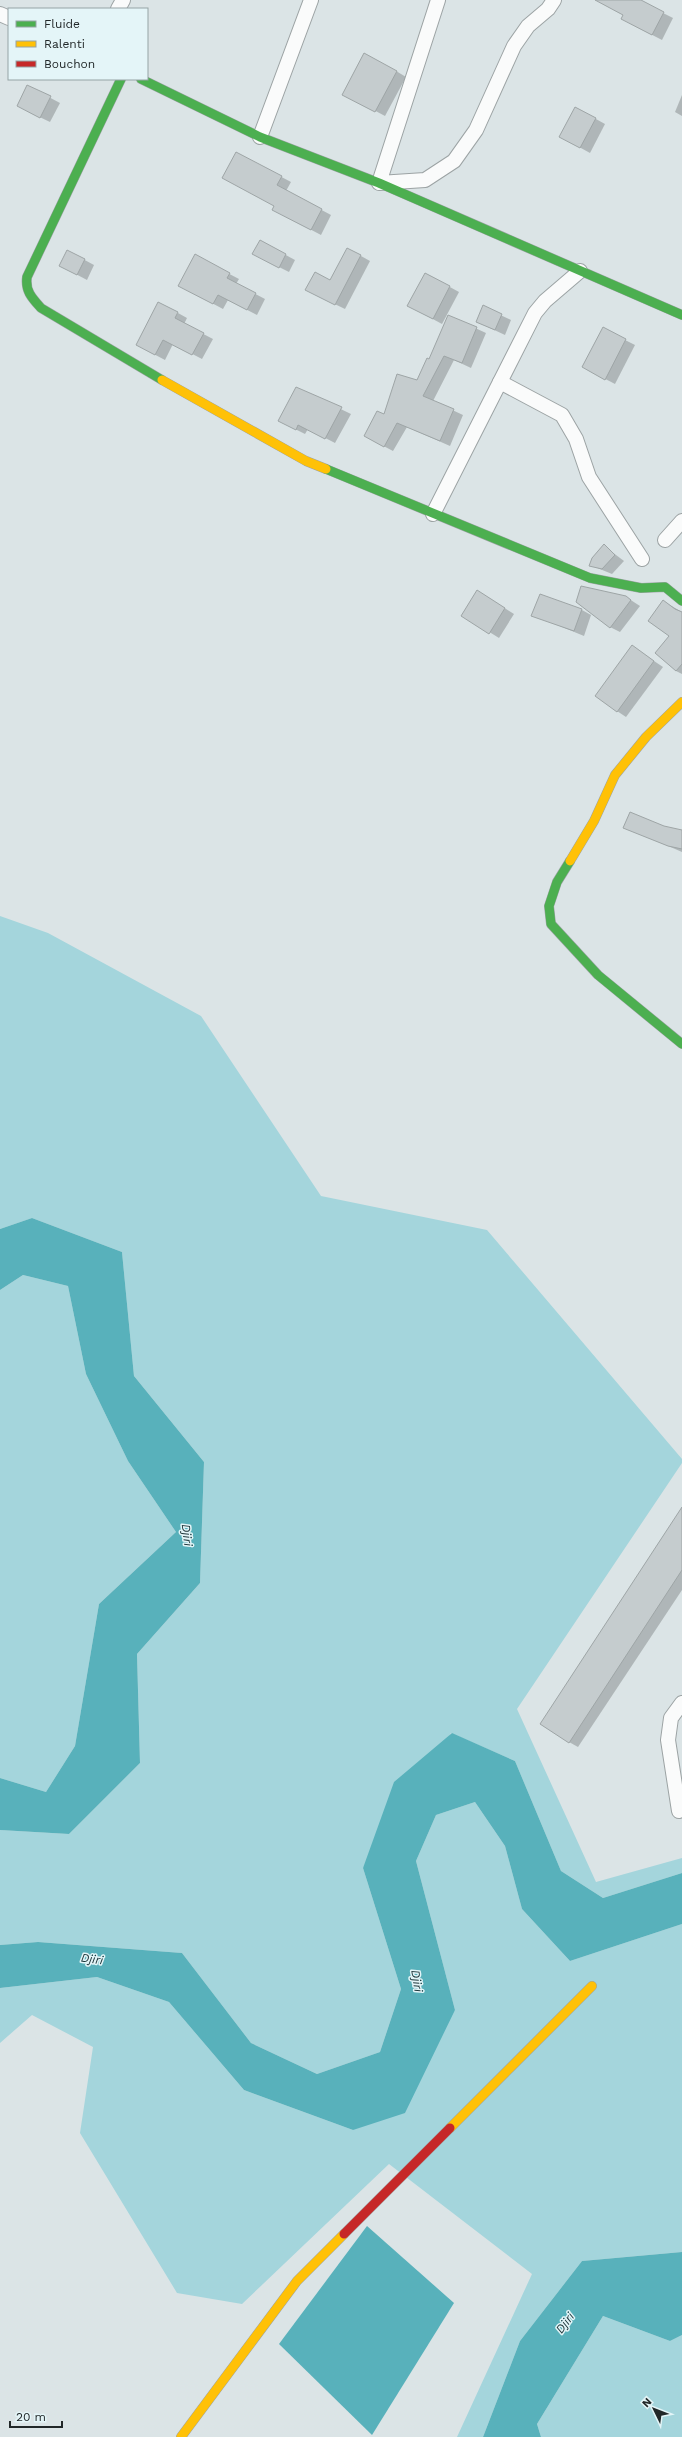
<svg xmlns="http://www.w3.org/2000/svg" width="682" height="2437" viewBox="0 0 682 2437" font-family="'Work Sans',sans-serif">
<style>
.green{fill:#a4d5dc}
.water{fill:#58b1bb}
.shadow{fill:#0003}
.building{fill:#c5ccce;stroke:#9ea5a6}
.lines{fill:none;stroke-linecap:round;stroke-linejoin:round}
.street-casing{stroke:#9ca3a4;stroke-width:16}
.fast-casing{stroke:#9ca3a4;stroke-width:10}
.slow-casing{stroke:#9ca3a4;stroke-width:10}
.jam-casing{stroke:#9ca3a4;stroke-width:10}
.street{stroke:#fafbfb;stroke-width:14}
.fast{stroke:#4caf50;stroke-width:9}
.slow{stroke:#ffc107;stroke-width:9}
.jam{stroke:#c62828;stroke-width:9}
.labels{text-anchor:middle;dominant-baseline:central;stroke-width:3;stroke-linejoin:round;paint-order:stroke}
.water-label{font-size:12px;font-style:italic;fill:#193236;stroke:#e4f5f8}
</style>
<rect width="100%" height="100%" fill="#dbe4e6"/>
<g class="green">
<polygon points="0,916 48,933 201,1016 321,1196 487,1230 682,1459 682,1463 517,1709 596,1882 682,1858 682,1873 603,1898 561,1871 515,1761 451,1733 363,1868 401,1989 380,2052 317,2074 251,2043 182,1953 38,1942 0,1945 0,1830 69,1834 140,1763 137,1654 200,1583 204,1462 134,1376 122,1252 32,1218 0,1229"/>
<polygon points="23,1275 68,1286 86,1374 128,1461 176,1532 99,1604 75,1746 46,1792 0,1778 0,1290"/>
<polygon points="475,1802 505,1846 522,1909 570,1961 682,1924 682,2252 582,2261 520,2341 483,2437 457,2437 532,2274 389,2164 242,2304 177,2293 80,2133 93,2047 32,2015 0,2043 0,1988 97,1977 169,2002 244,2090 353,2130 455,2010 416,1861 436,1815"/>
<polygon points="603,2316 670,2341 682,2335 682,2437 541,2437 537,2424"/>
</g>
<g class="water">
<polygon points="32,1218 122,1252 134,1376 204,1462 200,1583 137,1654 140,1763 69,1834 0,1830 0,1778 46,1792 75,1746 99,1604 176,1532 128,1461 86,1374 68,1286 23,1275 0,1290 0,1229"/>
<polygon points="452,1733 515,1761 561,1871 603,1898 682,1873 682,1924 570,1961 522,1909 505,1846 475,1802 436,1815 416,1861 455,2010 405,2113 353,2130 244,2090 169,2002 97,1977 0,1988 0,1945 38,1942 182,1953 251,2043 317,2074 380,2052 401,1989 363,1868 394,1782"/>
<polygon points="367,2226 454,2303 372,2435 279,2344"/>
<polygon points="682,2252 682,2335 670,2341 603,2316 537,2424 541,2437 483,2437 520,2341 582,2261"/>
</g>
<g class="shadow">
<polygon points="597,0 637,0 673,18 662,40 631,24 624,15"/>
<polygon points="396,71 406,77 385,116 353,99"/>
<polygon points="28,86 60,103 50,122 27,111"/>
<polygon points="682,95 682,116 675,112"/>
<polygon points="576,108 605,124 590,153 570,142"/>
<polygon points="236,153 291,182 286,191 331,215 321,235 283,215"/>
<polygon points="260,241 295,260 289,272 263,259"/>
<polygon points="68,251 94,265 87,280 70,271"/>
<polygon points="195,256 239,279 236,284 265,299 257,315 228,300 223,309 189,291"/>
<polygon points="361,256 370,261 345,309 316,295"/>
<polygon points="426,274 459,292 442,324 418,311"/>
<polygon points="483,307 511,320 505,335 477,322"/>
<polygon points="178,313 187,318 184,324 213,339 202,359 173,344 165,360 146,350"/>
<polygon points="449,316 486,333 471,368 454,360 433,401 463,415 450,446 407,427 393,451 374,441 385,416 417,381 430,360"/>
<polygon points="625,340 635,345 615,384 592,372"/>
<polygon points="297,388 351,414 335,443 308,429 305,434 289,426"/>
<polygon points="604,546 624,561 612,574 590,565"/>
<polygon points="487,597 514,614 499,638 462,615"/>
<polygon points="626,597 640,606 620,632 610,627"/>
<polygon points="663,601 682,612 682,674 676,671"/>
<polygon points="582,610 591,615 584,636 533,615"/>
<polygon points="633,647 663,667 626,717 617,711"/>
<polygon points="624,827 663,827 682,831 682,852"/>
<polygon points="682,1509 682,1590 578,1747 569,1742"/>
</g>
<g class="building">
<polygon points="595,0 641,0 664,12 652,35 621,19 623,15"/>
<polygon points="364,53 397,71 375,112 342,95"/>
<polygon points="27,85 51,96 40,118 17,106"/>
<polygon points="575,107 596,118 580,148 559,137"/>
<polygon points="236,152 282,176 277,185 322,209 311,230 272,210 274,206 222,178"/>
<polygon points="260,240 286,254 279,268 252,254"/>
<polygon points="347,248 361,255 335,305 305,290 315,272 330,280"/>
<polygon points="67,250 85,259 77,275 59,266"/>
<polygon points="195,254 230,273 227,278 256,293 247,310 218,295 213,304 178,286"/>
<polygon points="425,273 450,286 433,319 407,306"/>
<polygon points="158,302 178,312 175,318 204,333 192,355 163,340 155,355 136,345"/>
<polygon points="483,305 502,314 495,330 476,322"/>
<polygon points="448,315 477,327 462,363 444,356 423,396 454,409 440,441 397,423 384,447 364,436 377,411 384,414 397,374 417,380 427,358 429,359"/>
<polygon points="603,327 626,339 605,380 582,367"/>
<polygon points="296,387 342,407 325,439 298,425 296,430 278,421"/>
<polygon points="604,544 615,555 602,569 589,566 592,558"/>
<polygon points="581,586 626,596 631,600 610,628 576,602"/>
<polygon points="477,590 505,608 489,634 461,616"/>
<polygon points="540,594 582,609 574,631 531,616"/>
<polygon points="663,600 675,609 682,612 682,664 676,671 655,653 669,636 648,621"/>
<polygon points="632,645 654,661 617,712 595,696"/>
<polygon points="630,812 664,826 682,830 682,849 668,846 623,828"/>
<polygon points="682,1507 682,1570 569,1743 540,1724"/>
</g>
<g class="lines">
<defs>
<g id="street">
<polyline points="438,0 379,183 425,180 454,161 476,130 514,46 528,26 548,9 554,0"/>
<polyline points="118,9 123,0"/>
<polyline points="0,14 9,18"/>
<polyline points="260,137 311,0"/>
<polyline points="500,382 562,415 576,439 589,477 642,559"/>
<polyline points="433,514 535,313 545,301 580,271"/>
<polyline points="665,540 682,521"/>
<polyline points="679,1811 668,1740 671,1718 682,1703"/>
</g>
<g id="fast">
<path d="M121,79L27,277C25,291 32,298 41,308L162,380"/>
<polyline points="141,79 260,137 379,183 682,315"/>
<polyline points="326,469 590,578 641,588 665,587 682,601"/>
<polyline points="570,861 557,882 549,906 551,924 598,975 682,1044"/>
</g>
<g id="slow">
<polyline points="162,380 306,461 326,469"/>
<polyline points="570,861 594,821 615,775 646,737 682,702"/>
<polyline points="450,2128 592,1986"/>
<polyline points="181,2437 297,2281 344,2234"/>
</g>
<polyline id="jam" points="344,2234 450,2128"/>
</defs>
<use href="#street" class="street-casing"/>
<use href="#fast" class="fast-casing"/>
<use href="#slow" class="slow-casing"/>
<use href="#jam" class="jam-casing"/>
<use href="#street" class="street"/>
<use href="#fast" class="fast"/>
<use href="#slow" class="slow"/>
<use href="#jam" class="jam"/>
</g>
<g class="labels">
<g class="water-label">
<text transform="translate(187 1535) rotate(83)">Djiri</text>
<text transform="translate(92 1959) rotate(7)">Djiri</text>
<text transform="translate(417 1981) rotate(81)">Djiri</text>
<text transform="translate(565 2323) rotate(-53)">Djiri</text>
</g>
</g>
<rect x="8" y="8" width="140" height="72" fill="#e4f5f8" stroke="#96a3a5"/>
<rect x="16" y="21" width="20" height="6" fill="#4caf50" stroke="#96a3a5"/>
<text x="44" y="28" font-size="12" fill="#212728">Fluide</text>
<rect x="16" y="41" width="20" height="6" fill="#ffc107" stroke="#96a3a5"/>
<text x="44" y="48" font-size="12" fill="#212728">Ralenti</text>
<rect x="16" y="61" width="20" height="6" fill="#c62828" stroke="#96a3a5"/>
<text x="44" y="68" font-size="12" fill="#212728">Bouchon</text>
<g transform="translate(654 2409) rotate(313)" stroke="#e4f5f8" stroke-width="3" paint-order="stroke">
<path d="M0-3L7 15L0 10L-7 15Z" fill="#212728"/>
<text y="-6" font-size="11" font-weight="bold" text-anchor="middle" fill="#212728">N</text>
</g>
<path d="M10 2421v6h52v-6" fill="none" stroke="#212728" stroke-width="2"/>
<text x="16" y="2421" font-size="12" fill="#212728" stroke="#e4f5f8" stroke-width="3" paint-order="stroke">20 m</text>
</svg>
